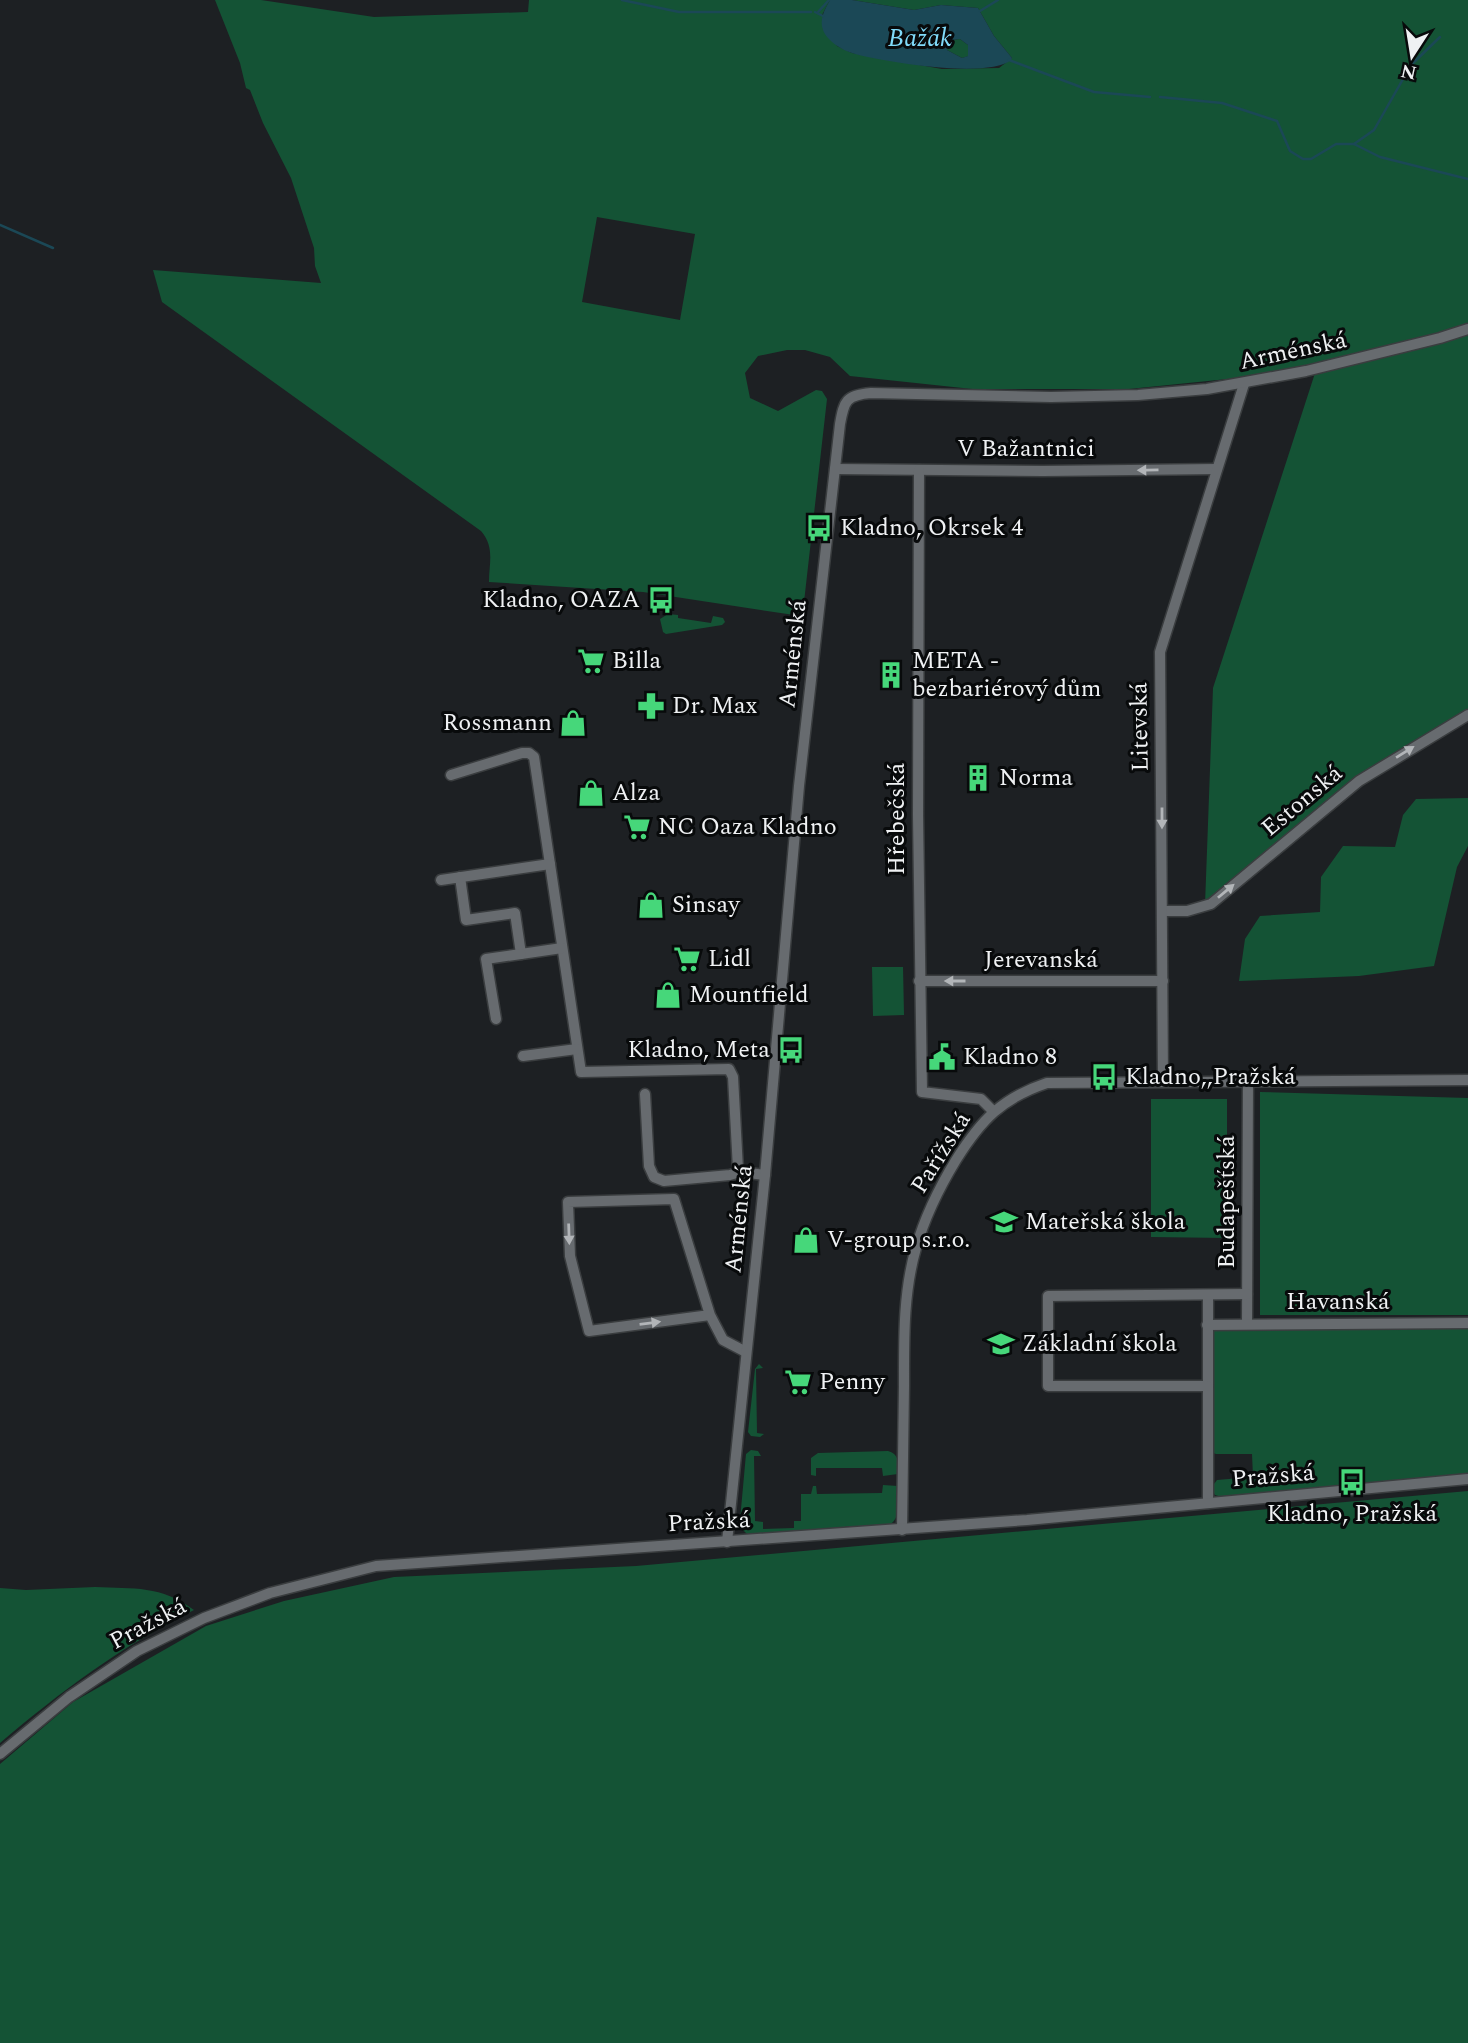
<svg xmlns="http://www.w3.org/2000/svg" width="1468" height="2043" viewBox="0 0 1468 2043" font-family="Spectral,serif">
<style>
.green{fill:#145335;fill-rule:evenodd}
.water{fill:#1b4856;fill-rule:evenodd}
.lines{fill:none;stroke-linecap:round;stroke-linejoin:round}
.stream{stroke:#1b4856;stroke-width:2.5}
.minor-casing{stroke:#3a3d3f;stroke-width:13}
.minor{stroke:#676b6f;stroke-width:10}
.oneway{fill:#b2b5b8}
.labels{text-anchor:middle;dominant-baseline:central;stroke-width:6;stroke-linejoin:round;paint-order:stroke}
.street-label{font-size:24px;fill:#eff1f3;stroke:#080a0b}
.poi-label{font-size:24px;fill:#eff1f3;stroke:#080a0b;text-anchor:start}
.water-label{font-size:26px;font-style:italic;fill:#80daf9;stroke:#080a0b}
</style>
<rect width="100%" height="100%" fill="#1d2023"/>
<g class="green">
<path d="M215,0H261L374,17L528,12L529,0H830L822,15L837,46L852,53L942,69L999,68L1012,58L994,36L978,8L941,5L914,10L852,0H1468V712L1358,777L1205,905L1213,688L1316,370L1129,389H972L850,376L830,357L805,350H787L758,356L745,373L750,398L778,411L816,390L822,391L827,399L803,611L794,615L643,592L489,582C489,563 495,547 481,531L162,302L153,270L321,283L315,266L314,248L291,178L263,123L250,90L246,88L240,63ZM597,217L695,234L680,320L582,302Z"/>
<polygon points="960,39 968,45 969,56 962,58 947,50 947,44 952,40"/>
<polygon points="668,614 678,615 678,618 711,623 713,616 723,618 725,622 722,625 666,634 663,632 660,619"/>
<polygon points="1468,798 1468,846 1457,867 1434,966 1359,976 1239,981 1245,939 1260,916 1320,912 1321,877 1343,846 1395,847 1403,815 1416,799"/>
<polygon points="872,967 903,967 904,1015 873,1016"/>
<polygon points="1260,1092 1468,1098 1468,1315 1260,1315"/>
<polygon points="1151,1099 1227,1099 1227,1238 1151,1237"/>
<polygon points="1468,1325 1468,1473 1222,1497 1215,1495 1211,1488 1217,1480 1253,1477 1252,1454 1216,1454 1211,1452 1208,1340 1214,1329"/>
<polygon points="759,1364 763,1368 756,1369 757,1433 764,1434 760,1437 751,1436 748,1432 755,1369"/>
<path d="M751,1450L758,1451L761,1456H754L755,1521L763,1522V1529L794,1528V1521H801V1494H811L813,1486H816L817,1494L882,1493L883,1485L898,1486C898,1497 901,1515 892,1523C881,1534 863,1525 851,1526C844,1526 837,1530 830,1532C805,1537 775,1535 749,1536L743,1530L740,1520L746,1454Z"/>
<path d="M888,1451C900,1454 898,1464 898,1474L883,1476L882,1468H816V1476L811,1475V1458L818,1453Z"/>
<polygon points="1468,1491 1468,2043 0,2043 0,1764 73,1702 206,1626 284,1601 394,1577 636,1566"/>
<path d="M95,1587C134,1589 161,1585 194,1610C123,1645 60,1692 0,1743V1588L26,1590Z"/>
</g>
<path class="water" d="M830,0H852L914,10L941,5L978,8L994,36L1012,58L1011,60C988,79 882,62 852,53C842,50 827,41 823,30C819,19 825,9 830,0ZM960,39L968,45V56L962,58L947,50V44L952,40Z"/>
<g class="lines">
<g class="stream">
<polyline points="622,0 679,12 811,12"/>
<polyline points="980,11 998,0"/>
<polyline points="815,12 823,16"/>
<polyline points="818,12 829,0"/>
<polyline points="1009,60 1094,92 1150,97"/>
<polyline points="1160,97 1222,103 1277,121 1290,151 1303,159 1311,159 1336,144 1354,144 1380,157 1468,179"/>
<polyline points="1354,144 1374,130 1411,65 1440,37"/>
<polyline points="0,225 53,248"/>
</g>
<defs>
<g id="minor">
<polyline points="835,469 1043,471 1217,469"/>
<polyline points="919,470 918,815 922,1092 981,1099 993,1111"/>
<polyline points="451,775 522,753 529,753 534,757 581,1072 729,1069 733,1077 738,1169 740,1172 765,1175"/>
<polyline points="460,877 466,920 515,913 521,954 562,948"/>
<polyline points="441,880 550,864"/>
<polyline points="1163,911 1187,911 1211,904 1359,781 1468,715"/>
<polyline points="919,981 1163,981"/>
<polyline points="496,1019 486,959 521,954"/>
<polyline points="523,1056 577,1049"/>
<polyline points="1163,1082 1160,652 1244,384"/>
<polyline points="645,1094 649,1166 654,1177 664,1181 730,1175 740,1172"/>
<polyline points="1208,1296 1208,1503"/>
<polyline points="710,1315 589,1331 570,1256 568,1202 674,1199 710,1315 723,1340 746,1352"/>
<polyline points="1247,1323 1248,1081"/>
<polyline points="1207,1325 1468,1323"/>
<polyline points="1207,1386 1048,1386 1048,1296 1247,1294"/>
<path d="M902,1530C903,1482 903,1434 904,1386C904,1340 903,1293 916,1248C925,1216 939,1188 956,1160C981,1120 1002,1098 1047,1083L1468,1080"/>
<path d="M727,1542L765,1175L799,786L840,424C844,401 846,395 871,393L1051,397L1138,395L1207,389L1306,371L1440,338L1468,329"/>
<polyline points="0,1754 69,1697 137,1651 204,1618 270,1593 376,1566 1027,1520 1468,1479"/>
</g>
</defs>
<use href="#minor" class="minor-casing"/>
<use href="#minor" class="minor"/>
</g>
<defs><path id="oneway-solid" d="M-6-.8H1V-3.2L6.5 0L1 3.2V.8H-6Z" transform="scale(1.75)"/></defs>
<g class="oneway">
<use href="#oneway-solid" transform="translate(1148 470) rotate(179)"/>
<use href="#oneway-solid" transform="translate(1405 752) rotate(-32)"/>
<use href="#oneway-solid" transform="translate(1162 818) rotate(90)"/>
<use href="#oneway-solid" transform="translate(1226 891) rotate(-40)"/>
<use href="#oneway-solid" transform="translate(955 981) rotate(-180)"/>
<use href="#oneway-solid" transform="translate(569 1234) rotate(88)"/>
<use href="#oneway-solid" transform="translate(650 1323) rotate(-7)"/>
</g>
<defs>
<symbol id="bus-bare" viewBox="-9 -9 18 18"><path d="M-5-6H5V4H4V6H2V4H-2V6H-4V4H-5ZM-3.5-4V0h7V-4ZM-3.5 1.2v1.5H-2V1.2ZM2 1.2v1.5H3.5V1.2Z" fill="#46d77a" stroke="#080a0b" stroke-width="2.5" paint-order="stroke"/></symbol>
<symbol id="supermarket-bare" viewBox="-9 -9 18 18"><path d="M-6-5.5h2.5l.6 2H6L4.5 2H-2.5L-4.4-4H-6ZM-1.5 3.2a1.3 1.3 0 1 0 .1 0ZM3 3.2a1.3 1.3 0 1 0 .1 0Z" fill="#46d77a" stroke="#080a0b" stroke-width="2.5" paint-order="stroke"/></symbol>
<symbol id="building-bare" viewBox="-9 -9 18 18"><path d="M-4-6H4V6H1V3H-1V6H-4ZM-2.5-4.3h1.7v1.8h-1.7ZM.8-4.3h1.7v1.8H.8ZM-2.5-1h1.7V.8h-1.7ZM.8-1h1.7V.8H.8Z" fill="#46d77a" stroke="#080a0b" stroke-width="2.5" paint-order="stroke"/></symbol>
<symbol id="pharmacy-bare" viewBox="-9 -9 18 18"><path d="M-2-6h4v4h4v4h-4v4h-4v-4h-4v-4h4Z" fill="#46d77a" stroke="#080a0b" stroke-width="2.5" paint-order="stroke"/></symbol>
<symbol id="shop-bare" viewBox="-9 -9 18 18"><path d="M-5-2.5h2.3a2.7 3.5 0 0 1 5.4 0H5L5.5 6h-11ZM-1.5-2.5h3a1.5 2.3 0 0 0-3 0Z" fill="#46d77a" stroke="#080a0b" stroke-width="2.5" paint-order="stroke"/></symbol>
<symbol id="civic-bare" viewBox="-9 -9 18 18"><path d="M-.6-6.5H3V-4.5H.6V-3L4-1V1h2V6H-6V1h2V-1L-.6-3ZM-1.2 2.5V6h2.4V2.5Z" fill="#46d77a" stroke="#080a0b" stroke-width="2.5" paint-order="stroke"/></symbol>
<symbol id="school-bare" viewBox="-9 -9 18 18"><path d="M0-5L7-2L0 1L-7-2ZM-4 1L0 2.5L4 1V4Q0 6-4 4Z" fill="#46d77a" stroke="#080a0b" stroke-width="2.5" paint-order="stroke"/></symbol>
</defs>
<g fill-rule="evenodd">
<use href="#bus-bare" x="800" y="509" width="38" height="38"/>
<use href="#bus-bare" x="642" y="581" width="38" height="38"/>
<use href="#supermarket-bare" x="572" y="642" width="38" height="38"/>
<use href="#building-bare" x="872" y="656" width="38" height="38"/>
<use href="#pharmacy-bare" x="632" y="687" width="38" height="38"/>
<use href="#shop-bare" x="554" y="704" width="38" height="38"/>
<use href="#building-bare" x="959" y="759" width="38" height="38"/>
<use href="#shop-bare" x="572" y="774" width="38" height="38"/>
<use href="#supermarket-bare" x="618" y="808" width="38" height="38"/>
<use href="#shop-bare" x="632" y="886" width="38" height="38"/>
<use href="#supermarket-bare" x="668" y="940" width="38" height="38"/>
<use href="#shop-bare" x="649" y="976" width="38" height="38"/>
<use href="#bus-bare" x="772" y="1031" width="38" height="38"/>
<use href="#civic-bare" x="923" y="1038" width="38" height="38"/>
<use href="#bus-bare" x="1085" y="1058" width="38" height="38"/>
<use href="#school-bare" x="985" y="1203" width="38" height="38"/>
<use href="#shop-bare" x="787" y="1221" width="38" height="38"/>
<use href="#school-bare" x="982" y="1325" width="38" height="38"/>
<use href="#supermarket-bare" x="779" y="1363" width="38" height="38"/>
<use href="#bus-bare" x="1333" y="1463" width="38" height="38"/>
</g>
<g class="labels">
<g class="street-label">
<text transform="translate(1293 351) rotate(-12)">Arménská</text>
<text x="1026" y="449">V Bažantnici</text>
<text transform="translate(793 654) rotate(-84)">Arménská</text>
<text transform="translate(1140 727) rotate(-91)">Litevská</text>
<text transform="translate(1302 801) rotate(-40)">Estonská</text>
<text transform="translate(897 819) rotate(-90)">Hřebečská</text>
<text x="1041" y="960">Jerevanská</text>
<text transform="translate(941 1153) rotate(-58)">Pařížská</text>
<text transform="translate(1227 1202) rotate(-90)">Budapešťská</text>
<text transform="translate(739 1219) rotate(-84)">Arménská</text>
<text x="1338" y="1302">Havanská</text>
<text transform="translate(1273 1476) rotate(-5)">Pražská</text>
<text transform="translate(709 1522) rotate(-3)">Pražská</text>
<text transform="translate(148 1624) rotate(-28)">Pražská</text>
</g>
<g class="poi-label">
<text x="840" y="528">Kladno, Okrsek 4</text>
<text x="640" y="600" text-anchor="end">Kladno, OAZA</text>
<text x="612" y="661">Billa</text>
<text x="912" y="661">META -<tspan x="912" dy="28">bezbariérový dům</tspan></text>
<text x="672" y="706">Dr. Max</text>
<text x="552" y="723" text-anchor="end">Rossmann</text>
<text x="999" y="778">Norma</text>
<text x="612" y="793">Alza</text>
<text x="658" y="827">NC Oaza Kladno</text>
<text x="672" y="905">Sinsay</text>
<text x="708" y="959">Lidl</text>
<text x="689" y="995">Mountfield</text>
<text x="770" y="1050" text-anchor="end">Kladno, Meta</text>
<text x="963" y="1057">Kladno 8</text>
<text x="1125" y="1077">Kladno,,Pražská</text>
<text x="1025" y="1222">Mateřská škola</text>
<text x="827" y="1240">V-group s.r.o.</text>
<text x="1022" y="1344">Základní škola</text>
<text x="819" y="1382">Penny</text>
<text x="1352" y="1514" text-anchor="middle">Kladno, Pražská</text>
</g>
<g class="water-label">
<text x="920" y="38">Bažák</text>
</g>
</g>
<g transform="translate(1412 56) rotate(192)" stroke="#080a0b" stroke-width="5" paint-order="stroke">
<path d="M0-5L12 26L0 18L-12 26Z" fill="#eff1f3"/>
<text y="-10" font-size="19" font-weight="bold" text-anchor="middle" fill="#eff1f3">N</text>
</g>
</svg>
